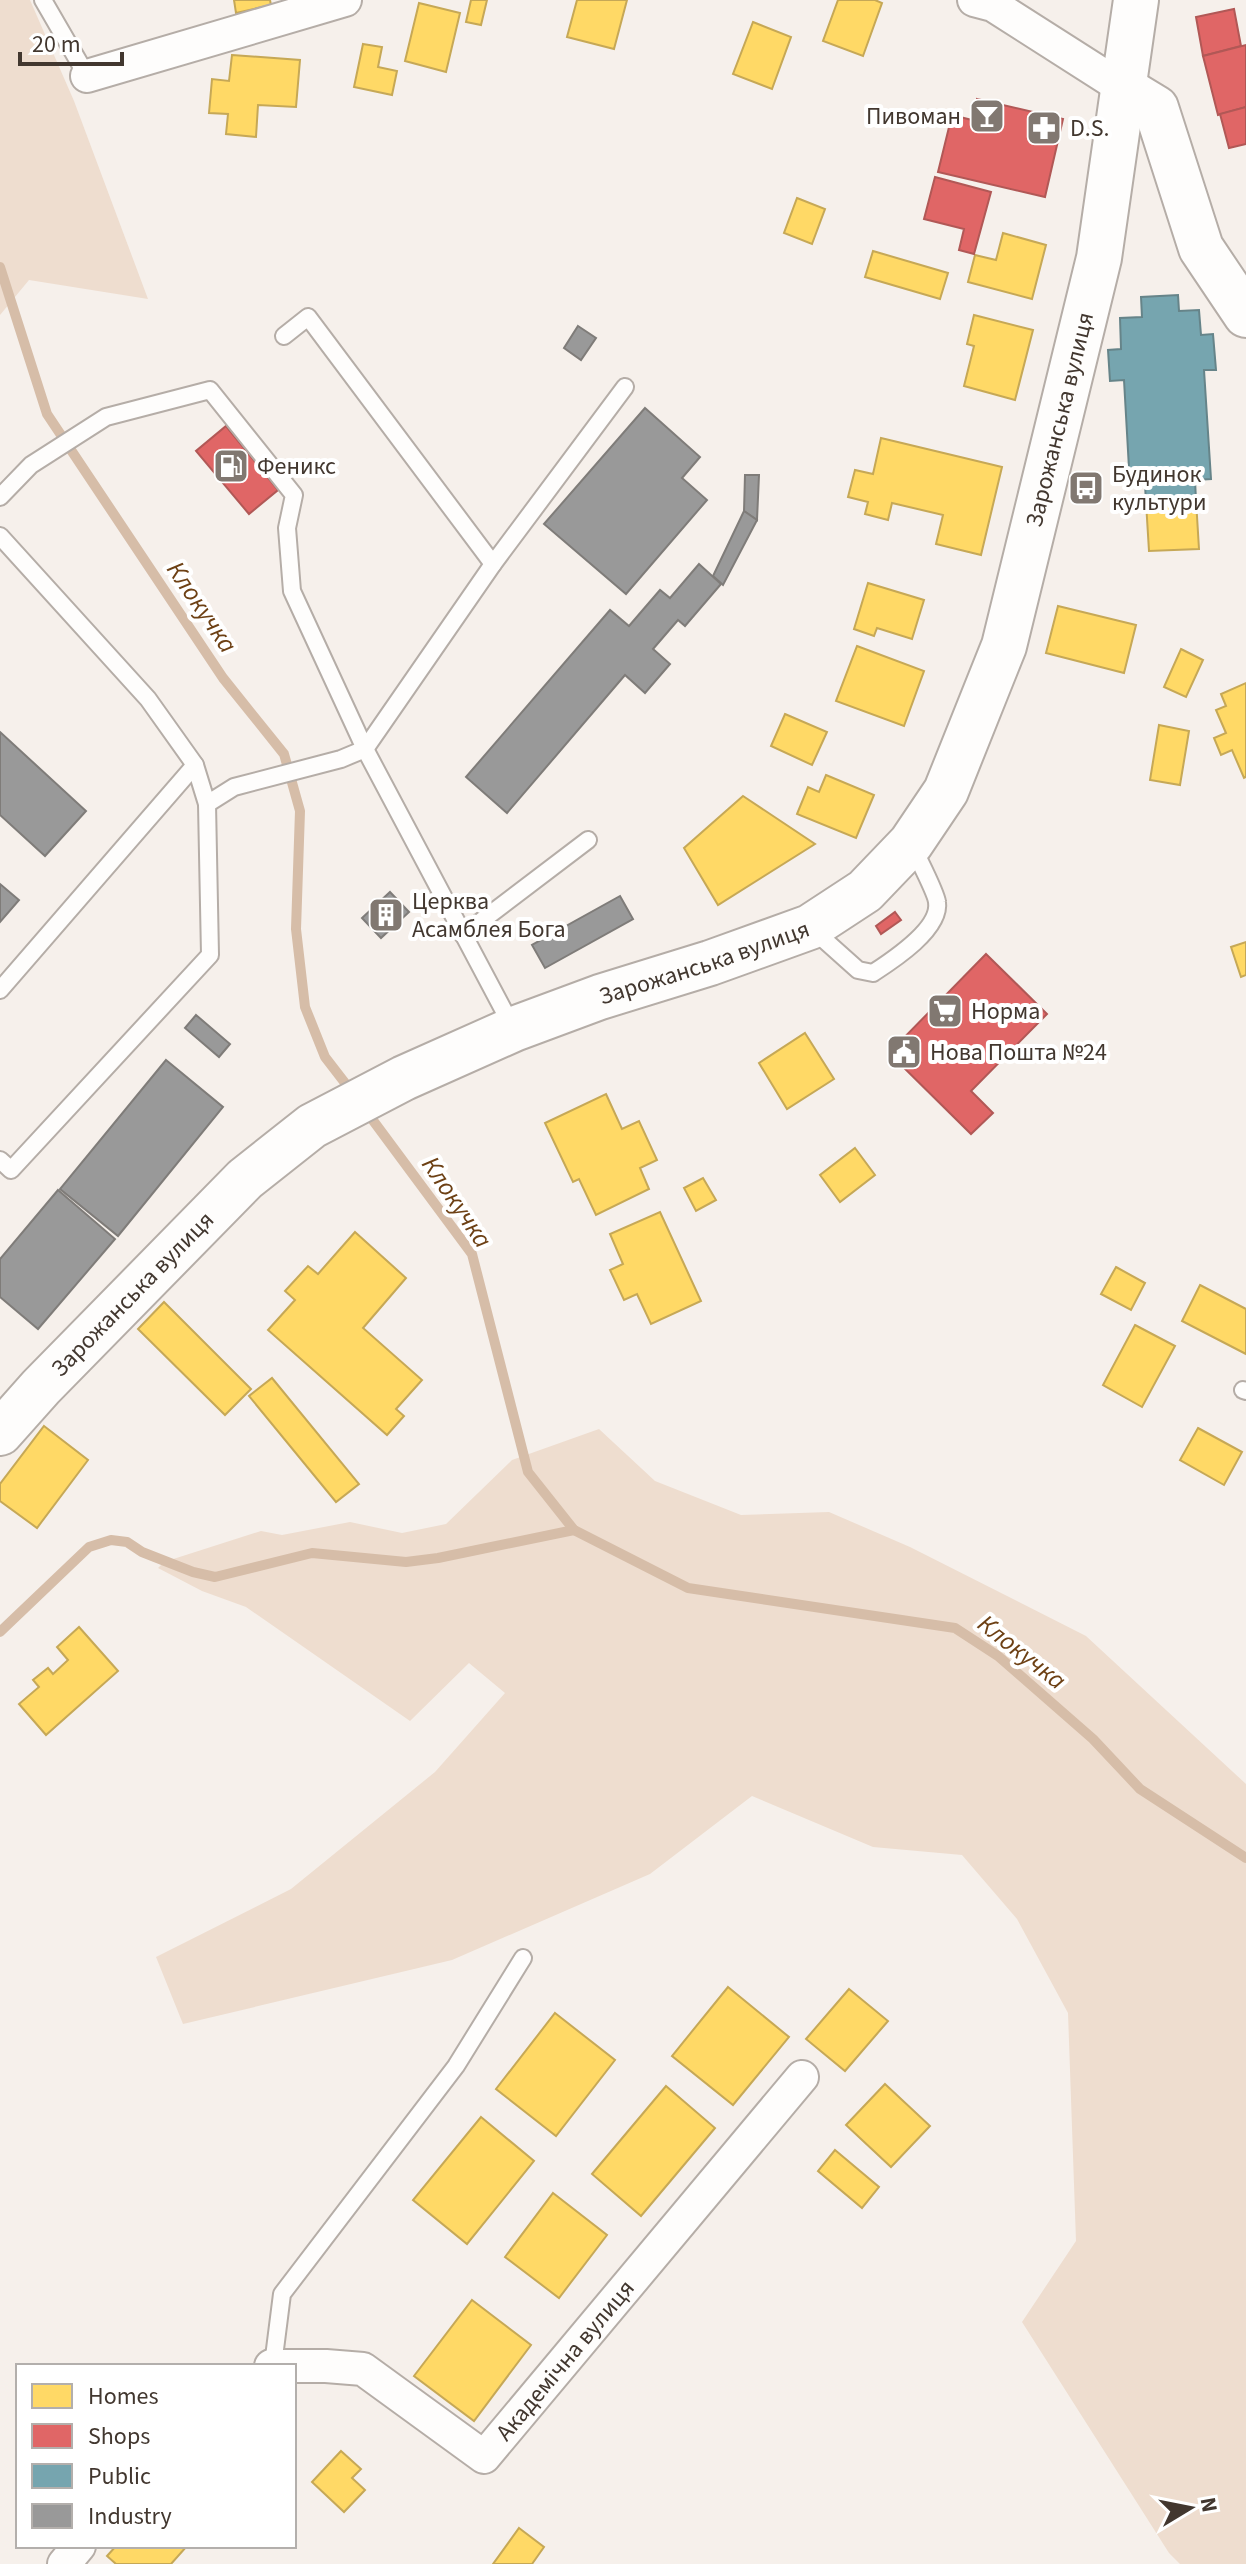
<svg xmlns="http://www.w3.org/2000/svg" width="1246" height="2564" viewBox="0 0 1246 2564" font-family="'Source Sans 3',sans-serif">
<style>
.green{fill:#eeddcf}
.homes{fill:#ffd966;stroke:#c6a856;stroke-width:2}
.shops{fill:#e06666;stroke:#b15856;stroke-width:2}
.public{fill:#76a5af;stroke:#668489;stroke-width:2}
.industry{fill:#999;stroke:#7f7c79;stroke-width:2}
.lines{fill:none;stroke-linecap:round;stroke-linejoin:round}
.stream{stroke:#d6bda8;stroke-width:10}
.lane-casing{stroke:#b5ada7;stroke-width:20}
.street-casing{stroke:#b5ada7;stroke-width:36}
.secondary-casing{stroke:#b5ada7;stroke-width:48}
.lane{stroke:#fefdfc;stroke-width:16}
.street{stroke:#fefdfc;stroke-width:32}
.secondary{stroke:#fefdfc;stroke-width:44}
.labels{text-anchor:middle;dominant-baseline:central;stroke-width:8;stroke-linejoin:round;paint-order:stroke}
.poi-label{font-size:24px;fill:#42372f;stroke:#fff;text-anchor:start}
.street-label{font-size:24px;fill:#42372f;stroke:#fff}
.water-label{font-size:26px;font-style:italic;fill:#6d4014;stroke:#fff}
</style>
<rect width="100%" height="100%" fill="#f6f0eb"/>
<g class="green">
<polygon points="0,0 30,0 74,101 148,299 29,280 0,315"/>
<polygon points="599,1429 655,1481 741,1515 829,1512 910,1547 1086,1636 1246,1784 1246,2564 1180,2564 1169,2553 1022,2322 1076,2241 1068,2013 1017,1919 962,1855 873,1847 752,1796 650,1874 452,1960 183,2024 156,1957 291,1889 435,1772 505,1693 469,1663 410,1721 246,1607 202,1591 158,1568 164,1562 261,1531 282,1535 350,1522 402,1533 446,1524 512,1460"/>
</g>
<g class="homes">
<polygon points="234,0 270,0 271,5 236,13"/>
<polygon points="471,0 487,0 481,25 466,22"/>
<polygon points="577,0 627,0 614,49 567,37"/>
<polygon points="838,0 875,0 882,3 863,56 823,41"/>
<polygon points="419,3 460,13 446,72 405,61"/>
<polygon points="753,22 791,37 772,89 733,74"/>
<polygon points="363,44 382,47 378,67 397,71 392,95 354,87"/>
<polygon points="232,55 300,60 296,107 258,105 256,137 226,134 228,114 209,113 212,79 229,81"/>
<polygon points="797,198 825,209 812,244 784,233"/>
<polygon points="1003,233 1046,245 1032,299 968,282 975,255 996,260"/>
<polygon points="873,251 948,273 940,299 865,277"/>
<polygon points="974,315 1033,330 1015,400 964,386 974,346 967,344"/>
<polygon points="881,438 1002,467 981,555 936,544 943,515 892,503 888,520 865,514 868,502 848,497 855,470 873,474"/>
<polygon points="1196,500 1199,549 1149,551 1146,502"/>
<polygon points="868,583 924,600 912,639 877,628 874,636 854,629"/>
<polygon points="1058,606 1136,625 1124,673 1046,653"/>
<polygon points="857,646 924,671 904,726 836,701"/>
<polygon points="1181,649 1203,660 1186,697 1164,687"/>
<polygon points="1246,683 1246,777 1244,778 1232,750 1221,755 1214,738 1226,733 1216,710 1226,706 1221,694"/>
<polygon points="785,714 827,732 812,765 771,746"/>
<polygon points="1159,725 1189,731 1180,785 1150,780"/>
<polygon points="826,775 874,795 856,838 797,814 808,787 819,792"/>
<polygon points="743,796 815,844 718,905 684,848"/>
<polygon points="1246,942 1246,975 1241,977 1231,947"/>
<polygon points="805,1033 834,1079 787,1109 759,1063"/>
<polygon points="606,1094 622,1129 639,1121 657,1160 640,1168 649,1189 596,1215 579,1179 573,1182 545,1123"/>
<polygon points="855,1148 875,1175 840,1202 820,1175"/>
<polygon points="703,1178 716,1200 696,1211 684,1188"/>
<polygon points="660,1212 701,1301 651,1324 637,1294 624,1300 610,1270 623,1264 610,1234"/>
<polygon points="355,1232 406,1278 363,1328 422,1380 396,1409 404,1416 387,1435 268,1330 295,1300 285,1291 308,1266 318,1274"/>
<polygon points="1116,1267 1145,1283 1131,1310 1101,1294"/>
<polygon points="1200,1285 1246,1309 1246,1354 1182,1321"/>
<polygon points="164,1302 251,1389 225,1415 138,1329"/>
<polygon points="1135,1325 1175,1346 1142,1407 1103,1385"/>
<polygon points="272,1378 359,1484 336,1502 249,1396"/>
<polygon points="44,1426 88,1460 37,1528 0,1501 0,1484"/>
<polygon points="1198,1428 1242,1452 1224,1485 1180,1460"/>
<polygon points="79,1627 118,1671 46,1735 19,1704 39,1687 33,1680 48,1668 53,1674 68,1660 57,1647"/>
<polygon points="728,1987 789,2037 733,2105 672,2056"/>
<polygon points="849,1989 888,2021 845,2071 806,2039"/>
<polygon points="555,2013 615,2060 556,2136 496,2089"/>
<polygon points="885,2084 930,2126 891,2167 846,2125"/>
<polygon points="666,2086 715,2128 641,2216 592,2174"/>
<polygon points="481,2117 534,2161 467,2244 413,2200"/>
<polygon points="835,2150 879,2187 862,2208 818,2171"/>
<polygon points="553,2193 607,2235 559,2298 505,2257"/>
<polygon points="472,2300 531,2345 474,2421 414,2376"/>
<polygon points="341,2451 361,2469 352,2478 365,2490 344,2512 312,2482"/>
<polygon points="519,2528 544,2547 532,2564 493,2564"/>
<polygon points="116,2546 187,2546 171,2564 116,2564 107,2556"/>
</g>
<g class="shops">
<polygon points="1234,9 1241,46 1203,56 1196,17"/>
<polygon points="1246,45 1246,107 1218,115 1203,56"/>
<polygon points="977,99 1063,119 1045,197 938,172 952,115 972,120"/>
<polygon points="1246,107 1246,144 1229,148 1220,114"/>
<polygon points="935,177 991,192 974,254 959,250 964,229 924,219"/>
<polygon points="226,426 278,490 249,514 196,451"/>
<polygon points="895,912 901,920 881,934 876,926"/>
<polygon points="986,954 1047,1014 971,1091 993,1113 971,1134 889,1053"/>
</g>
<polygon class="public" points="1178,295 1179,311 1199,310 1201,335 1213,334 1216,370 1204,370 1211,479 1195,480 1196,500 1146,502 1145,485 1130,486 1124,380 1110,381 1108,350 1121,349 1120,318 1142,317 1141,297"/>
<g class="industry">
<polygon points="578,326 596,338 581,360 564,348"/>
<polygon points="645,408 700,457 682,478 707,500 626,594 544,524"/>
<polygon points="745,475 759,475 757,520 744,511"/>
<polygon points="744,511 757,520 723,585 713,576"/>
<polygon points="699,564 721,584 685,626 678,620 653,649 670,664 645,693 625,675 507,813 466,777 610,610 629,626 660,590 670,598"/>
<polygon points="0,732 86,811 45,856 0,815"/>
<polygon points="0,884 19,900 0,922"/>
<polygon points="390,892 409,912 381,938 362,918"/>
<polygon points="620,896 633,919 545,968 532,945"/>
<polygon points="196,1015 230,1044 219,1057 185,1028"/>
<polygon points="166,1060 223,1107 118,1236 60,1189"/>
<polygon points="58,1190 115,1239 38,1329 0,1297 0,1259"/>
</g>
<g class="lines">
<g class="stream">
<polyline points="0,267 47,414 223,678 284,754 300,811 296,929 305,1007 325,1057 352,1092"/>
<polyline points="366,1111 472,1254 528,1472 574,1530 688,1588 955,1628 998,1656 1093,1739 1140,1789 1246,1858"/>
<polyline points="0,1632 89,1547 111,1540 127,1542 142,1552 193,1572 215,1577 312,1553 406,1562 438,1558 574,1530"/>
</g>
<defs>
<g id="lane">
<polyline points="43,0 87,76"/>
<polyline points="284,336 308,317 493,564"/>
<polyline points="0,497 31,465 106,417 210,390 294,495 287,528 292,591 365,749 513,1028"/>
<polyline points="0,536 148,699 195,765 207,804 234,787 341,759 365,749 493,564 625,387"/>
<path d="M811,928L858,970L873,973C893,960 941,929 937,902C936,892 917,857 912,845"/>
<polyline points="463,935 588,840"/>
<polyline points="0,990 195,765"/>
<polyline points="0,1160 11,1170 210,955 207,804"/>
<polyline points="1243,1390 1246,1391"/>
<polyline points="273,2365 282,2294 456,2066 523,1958"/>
</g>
<g id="street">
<polyline points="974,0 993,5 1123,88"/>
<polyline points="87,76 345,0"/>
<path id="s1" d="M271,2366H326L363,2369L484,2457L802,2077"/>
<polyline points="64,2564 79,2546"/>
</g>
<g id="secondary">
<polyline points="1123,88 1156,108 1201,248 1246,315"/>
<path id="s2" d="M0,1433L41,1387L245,1179L312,1126L404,1078L514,1029L600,997L710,963L810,927L865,891L911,843L946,791L1004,646L1099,258L1136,0"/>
</g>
</defs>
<use href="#lane" class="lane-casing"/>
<use href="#street" class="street-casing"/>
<use href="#secondary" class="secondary-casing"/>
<use href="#lane" class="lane"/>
<use href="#street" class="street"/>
<use href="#secondary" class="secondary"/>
</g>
<defs>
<symbol id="bar-square" viewBox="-11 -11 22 22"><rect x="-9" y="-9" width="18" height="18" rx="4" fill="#817871" stroke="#fff"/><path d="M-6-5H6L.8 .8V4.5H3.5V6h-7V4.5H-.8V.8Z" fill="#fff"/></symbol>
<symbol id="pharmacy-square" viewBox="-11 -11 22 22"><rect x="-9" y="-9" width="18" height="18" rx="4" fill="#817871" stroke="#fff"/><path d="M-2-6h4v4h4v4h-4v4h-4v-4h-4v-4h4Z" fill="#fff"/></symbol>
<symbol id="fuel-square" viewBox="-11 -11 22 22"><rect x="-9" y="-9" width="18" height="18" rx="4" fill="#817871" stroke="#fff"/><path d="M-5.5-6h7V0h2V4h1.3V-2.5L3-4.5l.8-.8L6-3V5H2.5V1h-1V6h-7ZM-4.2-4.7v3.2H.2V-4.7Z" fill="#fff"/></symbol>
<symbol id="bus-square" viewBox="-11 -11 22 22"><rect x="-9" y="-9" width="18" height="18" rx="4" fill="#817871" stroke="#fff"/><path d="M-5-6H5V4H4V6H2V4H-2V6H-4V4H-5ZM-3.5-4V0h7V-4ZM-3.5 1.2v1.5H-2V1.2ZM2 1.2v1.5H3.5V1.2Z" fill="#fff"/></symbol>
<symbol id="building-square" viewBox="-11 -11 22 22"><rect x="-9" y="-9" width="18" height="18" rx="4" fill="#817871" stroke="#fff"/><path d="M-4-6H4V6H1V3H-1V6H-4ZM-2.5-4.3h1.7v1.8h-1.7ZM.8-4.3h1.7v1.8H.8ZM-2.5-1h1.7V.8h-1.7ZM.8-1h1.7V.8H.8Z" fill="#fff"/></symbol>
<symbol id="supermarket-square" viewBox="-11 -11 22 22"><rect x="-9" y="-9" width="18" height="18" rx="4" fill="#817871" stroke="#fff"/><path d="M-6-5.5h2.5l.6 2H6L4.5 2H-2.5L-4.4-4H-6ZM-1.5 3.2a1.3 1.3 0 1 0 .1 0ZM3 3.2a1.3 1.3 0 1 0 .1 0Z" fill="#fff"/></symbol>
<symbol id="civic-square" viewBox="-11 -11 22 22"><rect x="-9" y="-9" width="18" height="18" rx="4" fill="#817871" stroke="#fff"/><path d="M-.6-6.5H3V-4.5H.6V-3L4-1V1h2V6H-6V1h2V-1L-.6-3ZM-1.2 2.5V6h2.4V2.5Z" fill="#fff"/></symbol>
</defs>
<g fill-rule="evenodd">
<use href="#bar-square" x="967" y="96" width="40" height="40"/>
<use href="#pharmacy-square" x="1024" y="108" width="40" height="40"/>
<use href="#fuel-square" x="211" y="446" width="40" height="40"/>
<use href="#bus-square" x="1066" y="468" width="40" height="40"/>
<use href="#building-square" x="366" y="895" width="40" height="40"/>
<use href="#supermarket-square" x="925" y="991" width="40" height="40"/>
<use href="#civic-square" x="884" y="1032" width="40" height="40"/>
</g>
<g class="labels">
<g class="poi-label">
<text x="961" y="116" text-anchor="end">Пивоман</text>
<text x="1070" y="128">D.S.</text>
<text x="257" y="466">Феникс</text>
<text x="1112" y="474">Будинок<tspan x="1112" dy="28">культури</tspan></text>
<text x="412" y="901">Церква<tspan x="412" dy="28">Асамблея Бога</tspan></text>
<text x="971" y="1011">Норма</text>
<text x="930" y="1052">Нова Пошта №24</text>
</g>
<g class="street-label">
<text stroke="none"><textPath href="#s2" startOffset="1560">Зарожанська вулиця</textPath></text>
<text stroke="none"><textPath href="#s2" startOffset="864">Зарожанська вулиця</textPath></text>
<text stroke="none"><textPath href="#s2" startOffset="192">Зарожанська вулиця</textPath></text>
<text stroke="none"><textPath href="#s1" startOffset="368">Академічна вулиця</textPath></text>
</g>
<g class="water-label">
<text transform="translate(202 607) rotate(56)">Клокучка</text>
<text transform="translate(457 1202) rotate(56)">Клокучка</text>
<text transform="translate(1022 1652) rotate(38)">Клокучка</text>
</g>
</g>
<rect x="16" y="2364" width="280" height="184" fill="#ffffff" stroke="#b3afac" stroke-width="2"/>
<rect x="32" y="2384" width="40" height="24" fill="#ffd966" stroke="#b3afac" stroke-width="2"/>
<text x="88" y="2404" font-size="24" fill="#42372f">Homes</text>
<rect x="32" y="2424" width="40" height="24" fill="#e06666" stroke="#b3afac" stroke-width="2"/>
<text x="88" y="2444" font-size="24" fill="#42372f">Shops</text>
<rect x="32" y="2464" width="40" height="24" fill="#76a5af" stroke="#b3afac" stroke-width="2"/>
<text x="88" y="2484" font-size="24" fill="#42372f">Public</text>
<rect x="32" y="2504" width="40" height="24" fill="#999999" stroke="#b3afac" stroke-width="2"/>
<text x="88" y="2524" font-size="24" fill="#42372f">Industry</text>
<g transform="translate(1190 2508) rotate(80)" stroke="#ffffff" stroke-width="6" paint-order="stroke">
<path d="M0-6L14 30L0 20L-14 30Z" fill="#42372f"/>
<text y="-12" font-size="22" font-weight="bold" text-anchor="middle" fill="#42372f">N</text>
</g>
<path d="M20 52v12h102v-12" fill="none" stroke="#42372f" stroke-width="4"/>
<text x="32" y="52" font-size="24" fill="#42372f" stroke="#ffffff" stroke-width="6" paint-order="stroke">20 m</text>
</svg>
